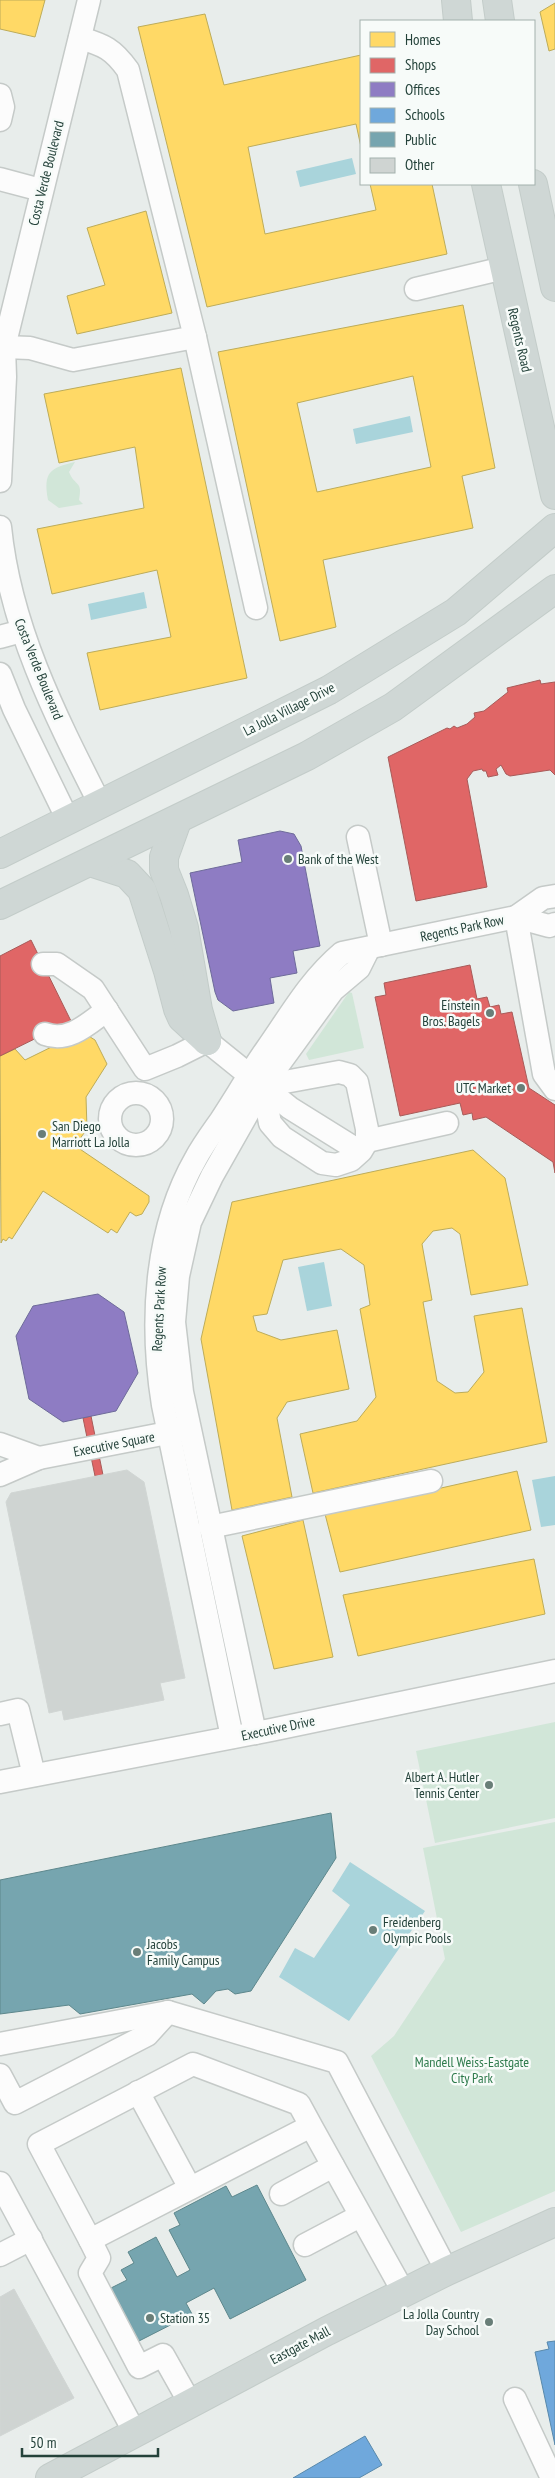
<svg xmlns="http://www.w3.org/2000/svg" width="555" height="2478" viewBox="0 0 555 2478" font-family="'PT Sans Narrow',sans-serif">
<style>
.green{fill:#d1e6d8}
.water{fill:#a9d4db}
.homes{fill:#ffd966;stroke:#bdac59;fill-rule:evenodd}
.shops{fill:#e06666;stroke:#a85b59}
.offices{fill:#8e7cc3;stroke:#6e6b9a}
.schools{fill:#6fa8dc;stroke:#5889ab}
.public{fill:#76a5af;stroke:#5d878c}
.building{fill:#cfd4d2;stroke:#d1d6d4}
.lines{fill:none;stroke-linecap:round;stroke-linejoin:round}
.minor-casing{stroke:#c5cac8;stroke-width:25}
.major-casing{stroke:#c3ccc9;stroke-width:30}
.minor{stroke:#fcfcfc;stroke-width:22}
.major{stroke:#cfd7d5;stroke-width:28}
.poi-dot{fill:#697e78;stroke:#f7fbf9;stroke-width:2}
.labels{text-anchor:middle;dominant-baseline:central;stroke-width:5;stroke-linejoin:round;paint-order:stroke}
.street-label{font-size:14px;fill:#24423a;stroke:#f7fbf9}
.poi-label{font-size:14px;fill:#24423a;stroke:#f7fbf9;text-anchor:start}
.park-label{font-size:14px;fill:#2d7a4b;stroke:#f7fbf9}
</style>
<rect width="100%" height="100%" fill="#e8edeb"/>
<g class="green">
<path d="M75,462L69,472C75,487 83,480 79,500L83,504L59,508L48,500C43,472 50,468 75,462Z"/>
<polygon points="349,992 352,993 364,1048 309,1060 306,1054"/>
<polygon points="555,1722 555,1818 435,1843 416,1751"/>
<polygon points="555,1822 555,2191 461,2232 371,2056 394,2036 445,1959 423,1848"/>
</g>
<g class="water">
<polygon points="352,158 356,174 300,187 296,171"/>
<polygon points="410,416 413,432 356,444 353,429"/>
<polygon points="144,592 147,608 91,620 88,604"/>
<polygon points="324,1262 332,1306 307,1311 298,1267"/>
<polygon points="555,1476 555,1525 541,1527 532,1480"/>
<polygon points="350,1862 425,1911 349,2021 279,1977 295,1948 314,1958 350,1905 332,1891"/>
</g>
<g class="homes">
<polygon points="0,0 45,0 35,37 0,29"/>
<polygon points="555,3 555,49 549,51 540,12"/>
<polygon points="205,14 224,85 361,55 361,147 356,124 248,147 265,234 376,210 370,184 432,184 447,254 207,307 138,27"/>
<polygon points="146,211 172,313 77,334 67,296 105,285 87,228"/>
<path d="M463,305L495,468L462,476L473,528L323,560L336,627L280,641L218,352ZM413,376L431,467L317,492L297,403Z"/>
<polygon points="181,368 247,678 100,710 87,653 171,637 157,570 52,594 37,529 144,508 135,447 59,463 44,394"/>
<polygon points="82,1032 95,1040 107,1064 86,1097 87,1129 79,1140 71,1143 149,1196 149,1202 142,1214 136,1216 130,1212 117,1233 111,1229 108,1233 43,1191 12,1239 9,1237 6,1241 3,1239 1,1243 0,1056 15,1049 25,1060"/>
<polygon points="473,1150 505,1178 528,1285 471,1295 460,1234 452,1228 433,1231 422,1244 432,1300 423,1302 437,1381 455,1393 468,1392 484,1372 474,1316 522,1308 547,1442 313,1493 300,1434 357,1421 376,1397 360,1309 370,1305 364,1265 341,1249 283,1260 267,1314 253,1316 257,1331 281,1340 337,1330 349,1389 287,1402 277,1418 292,1497 232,1510 201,1339 232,1202"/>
<polygon points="517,1471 531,1530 340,1572 325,1514"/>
<polygon points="303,1520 333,1657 274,1669 242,1536"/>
<polygon points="534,1559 545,1614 358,1656 343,1595"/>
</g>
<g class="shops">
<polygon points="540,680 541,684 555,682 555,775 550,770 510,776 506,774 501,765 496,769 498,775 488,777 486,771 483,771 482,769 473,771 467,779 487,887 416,901 388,757 447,728 450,729 454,726 457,728 467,724 475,717 474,713 484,711 508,692 507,688"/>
<polygon points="31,940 71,1021 0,1056 0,956"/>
<polygon points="470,965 477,999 487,997 490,1007 499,1005 501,1014 512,1012 529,1088 555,1105 555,1173 553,1162 486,1117 473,1120 472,1113 463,1115 460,1103 400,1116 375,997 386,995 384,983"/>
<polygon points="91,1416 103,1475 95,1476 83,1418"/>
</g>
<g class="offices">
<polygon points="280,831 294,834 301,846 320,946 293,951 297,973 270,978 274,1003 233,1011 218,1000 215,992 190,873 242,862 238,840"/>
<polygon points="98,1294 124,1312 138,1373 116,1411 63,1422 29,1399 16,1336 33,1306"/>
</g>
<g class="schools">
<polygon points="555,2341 555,2445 535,2352 549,2349 547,2342"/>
<polygon points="365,2436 382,2465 359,2478 293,2478"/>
</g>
<g class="public">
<polygon points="331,1813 336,1858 251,1991 235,1994 228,1989 216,1991 204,2004 192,1994 80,2014 69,2005 0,2014 0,1880"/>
<polygon points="257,2185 306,2280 230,2319 214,2288 186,2303 192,2314 137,2342 109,2289 127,2280 121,2270 134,2263 128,2252 156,2237 177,2277 190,2270 169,2230 180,2225 174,2213 226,2186 232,2197"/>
</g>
<g class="building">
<polygon points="127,1470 144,1482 185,1678 160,1683 164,1700 64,1720 62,1710 49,1713 6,1502 11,1493"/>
<polygon points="14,2289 74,2398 0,2436 0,2297"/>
</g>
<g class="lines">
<defs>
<g id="minor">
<polyline points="0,95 3,107 0,120"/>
<polyline points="0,179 41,190"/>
<polyline points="416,289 504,268"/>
<polyline points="195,337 256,608"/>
<path d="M4,347L30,348L73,360L195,337L128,70C113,49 104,45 80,38"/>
<polyline points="0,481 5,377 4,347 89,0"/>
<path d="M0,527C10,627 55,715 100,804"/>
<polyline points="0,637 22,631"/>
<polyline points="0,674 14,709 68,820"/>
<polyline points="358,837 381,945"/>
<polyline points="516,917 544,1074 555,1089"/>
<polyline points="516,917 543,898 555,896"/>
<polyline points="43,964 57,964 93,989 145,1069 177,1056 207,1041 290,1108 351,1146"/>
<path d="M45,1034C69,1043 89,1023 107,1010"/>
<polygon points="339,1072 350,1075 357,1082 367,1129 367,1141 361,1151 351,1160 336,1165 322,1163 282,1137 270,1123 263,1086"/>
<circle cx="136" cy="1119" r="26"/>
<polyline points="367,1141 447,1123"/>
<polyline points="0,1444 39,1458"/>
<polyline points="0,1475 39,1458 183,1430"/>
<polyline points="210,1527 431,1481"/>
<polyline points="0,1714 18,1710 34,1775"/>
<polyline points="255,1733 182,1392 174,1322 178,1276 190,1222 212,1176 263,1086 333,990 359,968 369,948"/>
<path d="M232,1737L163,1405C150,1324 154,1231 196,1158C203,1145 212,1133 221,1120C236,1097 250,1073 266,1050C290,1016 309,981 342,953L516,917L549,926L555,924"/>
<polyline points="0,1782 271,1730 555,1671"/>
<polyline points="0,2044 168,2012 337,2062 447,2271"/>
<polyline points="0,2075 15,2103 147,2035 168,2012"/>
<polyline points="138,2092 190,2188"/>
<polyline points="311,2126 299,2104 193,2064 39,2144 90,2240 311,2126 404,2293"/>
<polyline points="0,2183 135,2433"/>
<polyline points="281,2194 333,2166"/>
<polyline points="90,2240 99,2258 90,2273 139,2367 163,2355 190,2403"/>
<polyline points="305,2245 360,2216"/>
<polyline points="0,2255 31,2239"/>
<polyline points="515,2399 552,2478"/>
</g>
<g id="major">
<polyline points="456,0 458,21"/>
<polyline points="497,0 500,21"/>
<polyline points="486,184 555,495"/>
<polyline points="533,184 555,287"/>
<polyline points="177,821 164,857 164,870 174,895 184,928 198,1010 207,1041"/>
<polyline points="0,854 329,690 456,612 555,528"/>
<polyline points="90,862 127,874 142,890 168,971 178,1009 182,1018 207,1041"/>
<polyline points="0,905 307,756 393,707 555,589"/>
<polyline points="50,2478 327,2331 447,2271 555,2222"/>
</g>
</defs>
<use href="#minor" class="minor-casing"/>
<use href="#major" class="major-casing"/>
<use href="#minor" class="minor"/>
<use href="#major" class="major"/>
</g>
<g class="poi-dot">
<circle cx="288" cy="859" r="5"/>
<circle cx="490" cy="1013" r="5"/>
<circle cx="521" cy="1088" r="5"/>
<circle cx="42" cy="1134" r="5"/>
<circle cx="489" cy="1785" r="5"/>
<circle cx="373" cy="1930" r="5"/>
<circle cx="137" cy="1952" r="5"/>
<circle cx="150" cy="2318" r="5"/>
<circle cx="489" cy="2322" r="5"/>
</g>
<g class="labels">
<g class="street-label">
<text transform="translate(46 173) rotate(-76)">Costa Verde Boulevard</text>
<text transform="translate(520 340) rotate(77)">Regents Road</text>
<text transform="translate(39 669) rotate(68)">Costa Verde Boulevard</text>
<text transform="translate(289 709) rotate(-27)">La Jolla Village Drive</text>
<text transform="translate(462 928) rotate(-12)">Regents Park Row</text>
<text transform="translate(159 1309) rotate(-87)">Regents Park Row</text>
<text transform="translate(114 1444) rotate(-11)">Executive Square</text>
<text transform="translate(278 1728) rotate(-12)">Executive Drive</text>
<text transform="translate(300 2345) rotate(-28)">Eastgate Mall</text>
</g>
<g class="poi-label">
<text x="298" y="859">Bank of the West</text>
<text x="480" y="1005" text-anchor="end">Einstein<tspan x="480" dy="16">Bros. Bagels</tspan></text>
<text x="511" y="1088" text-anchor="end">UTC Market</text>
<text x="52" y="1126">San Diego<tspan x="52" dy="16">Marriott La Jolla</tspan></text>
<text x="479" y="1777" text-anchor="end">Albert A. Hutler<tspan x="479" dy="16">Tennis Center</tspan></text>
<text x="383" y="1922">Freidenberg<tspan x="383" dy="16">Olympic Pools</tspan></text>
<text x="147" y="1944">Jacobs<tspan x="147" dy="16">Family Campus</tspan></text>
<text x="479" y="2314" text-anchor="end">La Jolla Country<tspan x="479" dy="16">Day School</tspan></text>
<text x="160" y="2318">Station 35</text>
</g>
<g class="park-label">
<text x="472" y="2062">Mandell Weiss-Eastgate<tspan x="472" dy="16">City Park</tspan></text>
</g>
</g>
<rect x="360" y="20" width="175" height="165" fill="#f7fbf9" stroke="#a3b1ad"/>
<rect x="370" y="32" width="25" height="15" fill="#ffd966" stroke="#a3b1ad"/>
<text x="405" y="45" font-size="15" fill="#24423a">Homes</text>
<rect x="370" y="58" width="25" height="15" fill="#e06666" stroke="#a3b1ad"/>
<text x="405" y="70" font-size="15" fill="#24423a">Shops</text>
<rect x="370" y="82" width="25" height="15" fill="#8e7cc3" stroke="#a3b1ad"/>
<text x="405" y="95" font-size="15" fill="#24423a">Offices</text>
<rect x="370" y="108" width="25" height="15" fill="#6fa8dc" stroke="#a3b1ad"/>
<text x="405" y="120" font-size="15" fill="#24423a">Schools</text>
<rect x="370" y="132" width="25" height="15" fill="#76a5af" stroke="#a3b1ad"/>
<text x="405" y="145" font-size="15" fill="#24423a">Public</text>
<rect x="370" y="158" width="25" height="15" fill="#cfd4d2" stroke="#a3b1ad"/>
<text x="405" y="170" font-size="15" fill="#24423a">Other</text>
<path d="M22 2448v8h136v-8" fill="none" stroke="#24423a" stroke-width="2.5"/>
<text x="30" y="2448" font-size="15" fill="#24423a" stroke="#f7fbf9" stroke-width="4" paint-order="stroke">50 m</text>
</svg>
